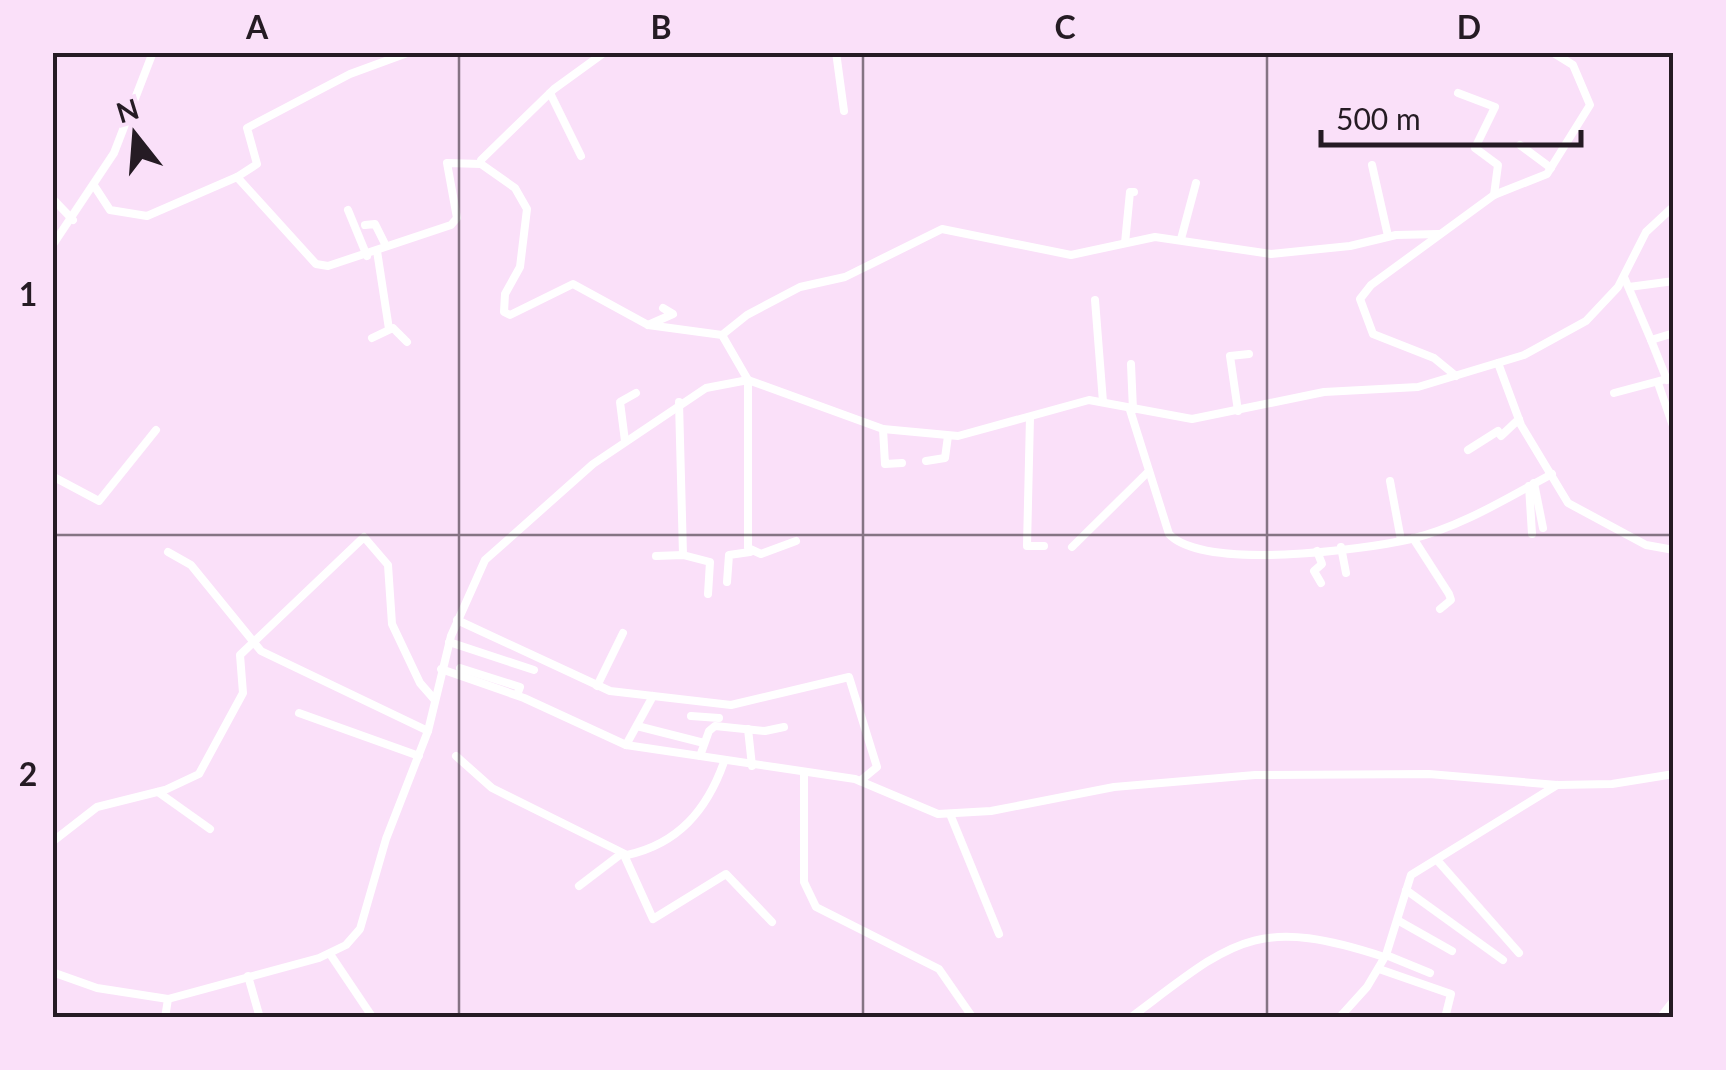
<svg xmlns="http://www.w3.org/2000/svg" width="1726" height="1070" viewBox="0 0 1726 1070" font-family="Lato,sans-serif">
<style>
.lines{fill:none;stroke-linecap:round;stroke-linejoin:round}
.minor{stroke:#fff;stroke-width:8}
.grid{fill:none;stroke:#251b24;stroke-width:2.5;stroke-opacity:0.55}
.neatline{fill:none;stroke:#251b24;stroke-width:4}
.grid-label{font-size:32px;text-anchor:middle;font-weight:bold;fill:#251b24}
</style>
<rect width="100%" height="100%" fill="#fae0f9"/>
<g class="lines">
<g class="minor">
<polyline points="605,52 554,89 481,160 481,164 515,188 527,209 520,267 505,294 504,312 510,315 573,284 648,325 722,335 748,380 748,548 761,554 796,541"/>
<polyline points="836,52 844,111"/>
<polyline points="550,93 581,156"/>
<polyline points="1458,93 1495,107 1475,148 1498,165 1494,195"/>
<polyline points="1520,145 1551,168"/>
<polyline points="1372,165 1388,236"/>
<polyline points="237,177 257,164 247,128 350,74 410,52"/>
<polyline points="95,187 110,210 147,216 237,177 316,264 328,266 451,225 457,218 447,163 481,164"/>
<polyline points="52,198 73,220"/>
<polyline points="348,210 367,256"/>
<polyline points="365,225 375,224 386,246"/>
<polyline points="1181,239 1196,183"/>
<polyline points="1125,243 1130,192 1134,192"/>
<polyline points="52,246 114,153 153,52"/>
<polyline points="377,251 389,329"/>
<polyline points="1624,277 1651,340"/>
<polyline points="1629,287 1674,281"/>
<polyline points="1095,300 1103,402"/>
<polyline points="648,325 673,314 663,308"/>
<polyline points="722,335 747,315 800,287 845,277 942,229 1071,255 1155,237 1271,254 1350,246 1396,235 1439,234"/>
<polyline points="372,338 393,328 407,342"/>
<polyline points="1498,363 1521,425 1568,503 1646,545 1674,550"/>
<polyline points="1131,364 1133,410"/>
<polyline points="1456,376 1434,358 1373,334 1360,299 1371,285 1494,195 1547,174 1590,105 1573,65 1552,52"/>
<polyline points="1667,380 1651,340 1674,333"/>
<polyline points="1658,383 1674,429"/>
<polyline points="1614,393 1674,377"/>
<polyline points="679,402 683,555"/>
<path d="M1130,410L1169,534C1203,571 1363,550 1411,539C1461,527 1507,498 1552,474"/>
<polyline points="1238,411 1230,356 1249,354"/>
<polyline points="1030,417 1027,546 1044,546"/>
<polyline points="883,429 885,464 902,463"/>
<polyline points="625,441 620,402 636,393"/>
<polyline points="1468,450 1498,431 1501,436 1519,419"/>
<polyline points="926,461 945,458 948,436"/>
<polyline points="52,476 99,501 156,430"/>
<polyline points="1390,481 1401,540"/>
<polyline points="1534,483 1543,528"/>
<polyline points="1529,486 1532,534"/>
<polyline points="1413,538 1449,594 1451,600 1440,609"/>
<polyline points="1072,547 1147,473"/>
<polyline points="1341,547 1346,573"/>
<polyline points="1317,551 1322,564 1314,571 1321,583"/>
<polyline points="168,552 191,565 261,651 428,731"/>
<polyline points="656,556 683,555 710,562 708,594"/>
<polyline points="727,582 729,555 750,552"/>
<polyline points="457,620 610,691 731,705 849,677 877,767 860,781"/>
<polyline points="449,642 534,670"/>
<polyline points="460,668 520,687 517,695"/>
<polyline points="441,669 524,698 626,745 855,779 938,814 991,811 1114,787 1255,775 1429,774 1557,785 1612,784 1674,774"/>
<polyline points="597,686 623,633"/>
<polyline points="299,713 419,756"/>
<polyline points="691,716 719,718"/>
<polyline points="637,726 704,743"/>
<polyline points="748,729 752,766"/>
<polyline points="626,745 653,696"/>
<path d="M456,756L492,788L627,855C678,844 707,810 724,762"/>
<polyline points="700,756 709,731 715,726 765,731 784,727"/>
<polyline points="804,772 804,882 816,907 939,969 973,1018"/>
<polyline points="158,792 210,829"/>
<polyline points="950,814 999,934"/>
<polyline points="52,842 97,807 165,790 199,774 243,693 240,655 364,537 388,565 392,624 420,683 434,699"/>
<polyline points="624,855 653,919 726,874 772,922"/>
<polyline points="1437,860 1519,953"/>
<polyline points="579,886 621,854"/>
<polyline points="1406,890 1503,960"/>
<polyline points="1399,921 1452,951"/>
<polyline points="330,954 373,1018"/>
<polyline points="1386,955 1430,973"/>
<polyline points="1379,969 1451,994 1446,1014 1449,1018"/>
<polyline points="52,972 97,988 168,999 319,958 346,945 360,929 386,839 428,731 451,636 485,560 593,464 706,388 748,380 883,429 958,436 1089,400 1192,419 1324,392 1418,387 1524,355 1586,321 1618,287 1646,232 1674,206"/>
<polyline points="248,976 260,1018"/>
<polyline points="165,1018 168,999"/>
<path d="M1130,1018C1232,942 1253,914 1384,957"/>
<polyline points="1339,1018 1367,987 1386,955 1411,875 1557,785"/>
<polyline points="1660,1018 1674,1000"/>
</g>
</g>
<path class="grid" d="M459,52V1018M863,52V1018M1267,52V1018M52,535H1674"/>
<rect width="1726" height="1070" fill="none" stroke="#fae0f9" stroke-width="110"/>
<g transform="translate(135 135) rotate(343)" stroke="#fae0f9" stroke-width="8" paint-order="stroke">
<path d="M0-8L18 38L0 25L-18 38Z" fill="#251b24"/>
<text y="-15" font-size="28" font-weight="bold" text-anchor="middle" fill="#251b24">N</text>
</g>
<path d="M1321 130v15h260v-15" fill="none" stroke="#251b24" stroke-width="5"/>
<text x="1336" y="130" font-size="30" fill="#251b24" stroke="#fae0f9" stroke-width="8" paint-order="stroke">500 m</text>
<rect x="55" y="55" width="1616" height="960" class="neatline"/>
<g class="grid-label">
<text x="257" y="39">A</text>
<text x="661" y="39">B</text>
<text x="1065" y="39">C</text>
<text x="1469" y="39">D</text>
<text x="28" y="306">1</text>
<text x="28" y="786">2</text>
</g>
</svg>
